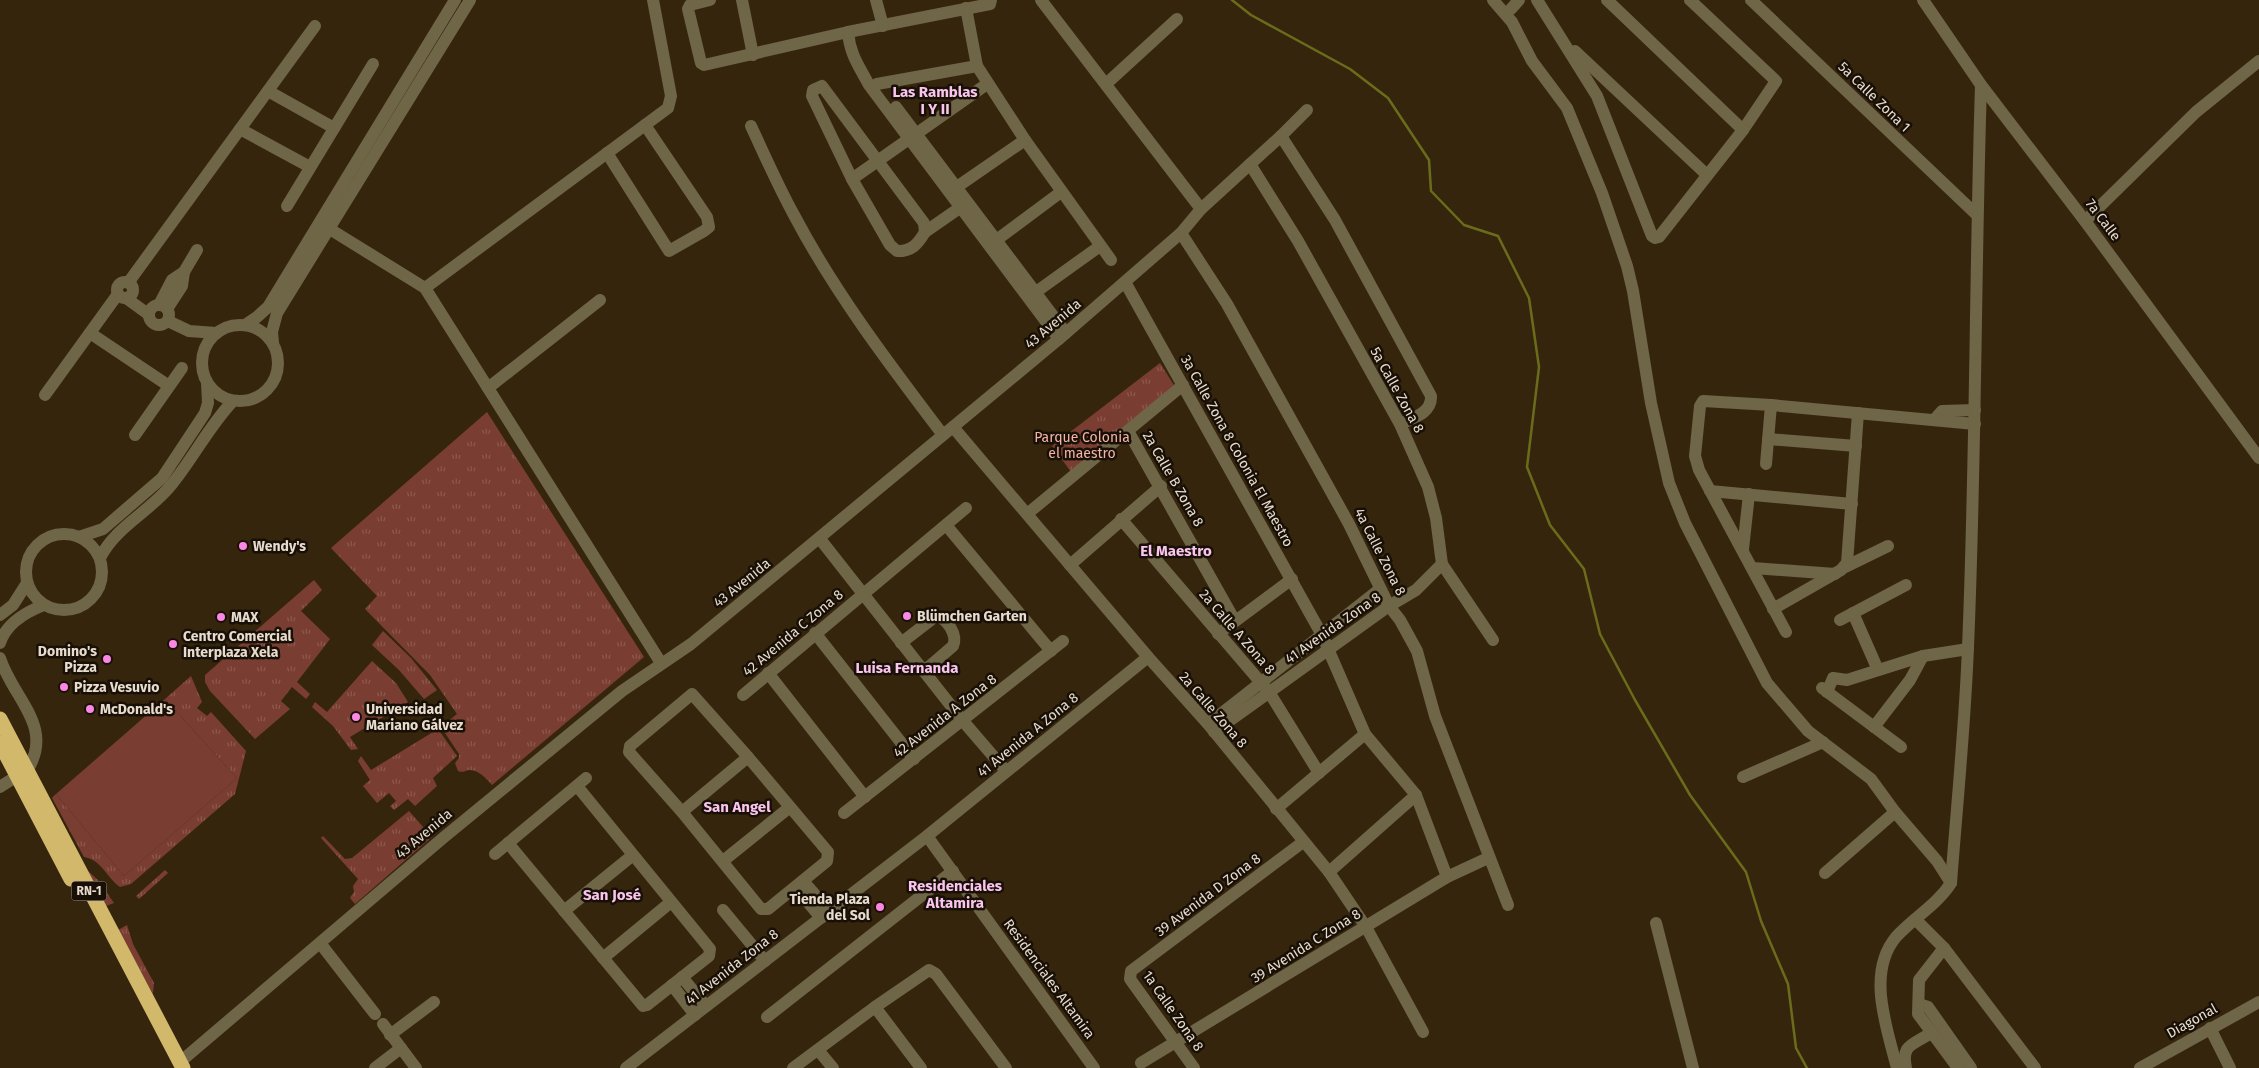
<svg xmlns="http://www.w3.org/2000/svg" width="2259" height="1068" viewBox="0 0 2259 1068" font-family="'Fira Sans',sans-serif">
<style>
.grass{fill:url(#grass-tufts)}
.pitch{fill:#7a3d31}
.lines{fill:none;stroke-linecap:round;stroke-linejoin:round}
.stream{stroke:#6b6c1b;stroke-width:2.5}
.minor{stroke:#6f6547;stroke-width:12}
.highway{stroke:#d2b86b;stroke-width:15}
.poi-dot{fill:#fb87e5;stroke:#181006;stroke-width:2}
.labels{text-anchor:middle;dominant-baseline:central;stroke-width:5;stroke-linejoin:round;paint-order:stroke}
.shield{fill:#181006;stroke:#aa9f92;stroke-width:1}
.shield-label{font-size:12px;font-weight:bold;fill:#e8dcce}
.street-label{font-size:14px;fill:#e8dcce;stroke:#181006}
.park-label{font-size:14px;fill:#f5b4a6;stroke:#181006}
.poi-label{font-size:14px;font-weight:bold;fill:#e8dcce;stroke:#181006;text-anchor:start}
.neighbourhood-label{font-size:15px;font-weight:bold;fill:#fac5ee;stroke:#181006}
</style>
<defs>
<pattern id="grass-tufts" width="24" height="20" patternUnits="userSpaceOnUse" patternTransform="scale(1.25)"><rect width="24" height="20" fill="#7a3d31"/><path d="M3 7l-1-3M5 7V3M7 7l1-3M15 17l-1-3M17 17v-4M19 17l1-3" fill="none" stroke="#8d584e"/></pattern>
</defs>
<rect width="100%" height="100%" fill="#36250d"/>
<g class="grass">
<polygon points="1160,363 1177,390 1074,476 1052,446"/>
<path d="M487,412L644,657L492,785C486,778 479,770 469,770C464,771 463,773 458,771L455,763L459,758V754L441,727L457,714L430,675L365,609L377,596L331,548Z"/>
<polygon points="314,580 322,590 301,611 330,639 297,682 310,694 306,699 292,687 281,701 290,709 255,739 210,691 205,682 205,675"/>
<polygon points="383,631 411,658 437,690 424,699 399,670 372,645"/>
<polygon points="372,661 396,683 408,702 350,737 358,749 351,750 333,726 312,707 315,702 327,712"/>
<path d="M191,676L202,702L197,708L207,716L211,712L246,751L235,794L131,884L120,887C106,877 102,860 84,857L52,798L56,794L124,876L237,778L165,699Z"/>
<polygon points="438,729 457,756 433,778 437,786 415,806 408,799 394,810 390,806 396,801 389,793 377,803 363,786 370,780 358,761 361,756 371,770"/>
<polygon points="409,811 432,837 355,904 350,898 354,892 353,886 358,879 321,838 323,836 345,859 352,858"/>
<polygon points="165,870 168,873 139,899 136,896"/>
<polygon points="88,871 98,880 114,903 106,906"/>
<polygon points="127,925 133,944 154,983 153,994 118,930"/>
</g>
<polygon class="pitch" points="165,699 237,778 124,876 56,794"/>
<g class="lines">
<polyline class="stream" points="1232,0 1251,15 1350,69 1388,98 1429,160 1431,191 1464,225 1498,236 1529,298 1539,367 1527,467 1550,525 1584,569 1600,634 1635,700 1690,795 1746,872 1761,921 1788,984 1796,1048 1807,1068"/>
<g class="minor">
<polyline points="710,0 690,5 688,9 701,63 704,65 848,32 990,4 991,0"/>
<polyline points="742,0 753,55"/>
<polyline points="876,0 883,26"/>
<polyline points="1041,0 1201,209"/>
<polyline points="1493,0 1512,22 1532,61 1567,108 1602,193 1627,266 1633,291 1651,403 1669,483 1685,523 1748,646 1767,683 1808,731 1871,779 1895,812 1937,861 1951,883"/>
<polyline points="1537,0 1597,96 1652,236 1655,238 1659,237 1743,130 1776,81 1690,0"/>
<polyline points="1607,0 1743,130"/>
<polyline points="1751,0 1977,215"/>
<polyline points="1923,0 1981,85 2085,221 2259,458"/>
<polyline points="966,8 977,66 1025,140 1111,260"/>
<polyline points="1511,9 1519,0"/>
<path d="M848,32C850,55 859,66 869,85L1059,339"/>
<polyline points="1575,51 1707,175"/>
<polyline points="877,84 977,66"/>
<polyline points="1106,84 1177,19"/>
<path d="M822,86L924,223L925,232C918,244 911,252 897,251L890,245L852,179L812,96L813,90Z"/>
<polyline points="268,91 334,128"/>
<polyline points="896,107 1066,333"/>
<path d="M751,126C765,156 778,186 794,215C835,293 890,365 943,435"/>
<polyline points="240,129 310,167"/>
<path d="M1281,136L1335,220L1431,396C1432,413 1413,418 1400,424"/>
<polyline points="607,153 669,251 704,231 709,227 707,217 645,125"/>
<polyline points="1250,164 1298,241 1400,424 1428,487 1436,518 1442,564 1493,640"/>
<polyline points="852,179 987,84"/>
<polyline points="951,191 1025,140"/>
<polyline points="287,206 373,64"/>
<polyline points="2085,221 2196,112 2259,61"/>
<polyline points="320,223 425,288 661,663"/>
<polyline points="925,232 961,207"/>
<polyline points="1181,233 1227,304 1349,524 1389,606 1400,620 1417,651 1435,716 1508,905"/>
<polyline points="991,244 1061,192"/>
<polyline points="1125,282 1322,635 1365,734 1416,795 1447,877"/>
<circle cx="125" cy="290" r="8"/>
<polyline points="128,283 315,26"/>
<polyline points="425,288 668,108 671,96 653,0"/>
<polyline points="1029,297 1100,246"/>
<polyline points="126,298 148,314"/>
<circle cx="159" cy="315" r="10"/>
<polyline points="159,305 172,280 184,272"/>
<polyline points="167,309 182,286 184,272 197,250"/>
<polyline points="168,321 189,331 216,333"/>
<circle cx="240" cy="363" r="38"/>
<polyline points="245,325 257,317 268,307 455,0"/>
<polyline points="90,333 169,386"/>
<polyline points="273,342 272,332 277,313 470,0"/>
<polyline points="488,388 600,300"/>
<polyline points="45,395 118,294"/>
<polyline points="1934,420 1942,411 1975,410"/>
<polyline points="953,427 1148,657 1208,724 1329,872 1366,927 1423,1032"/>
<polyline points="1128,431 1235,621"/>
<polyline points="135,435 182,368"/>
<polyline points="1768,439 1856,446"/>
<polyline points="1766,464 1771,405"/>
<polyline points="1710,491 1852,504"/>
<polyline points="1027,514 1183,385"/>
<polyline points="1121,519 1269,692 1319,773"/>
<polyline points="946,525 1051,651"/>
<circle cx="64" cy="572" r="38"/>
<polyline points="79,537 103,529 162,478 205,413 208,403 207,383"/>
<polyline points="820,539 963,721 1006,771"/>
<polyline points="1743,549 1749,494"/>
<path d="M100,558C116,526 150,512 172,484C194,457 209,426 233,401"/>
<polyline points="1070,565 1161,486"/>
<polyline points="1845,567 1888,546"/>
<polyline points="1753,568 1835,574"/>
<polyline points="1773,609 1841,570 1847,563 1858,413"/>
<polyline points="1853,613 1878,670"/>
<polyline points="0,615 13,605 27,583"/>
<polyline points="1840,620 1906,585"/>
<polyline points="1786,632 1699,470 1695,456 1700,406 1703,401 1771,405 1975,424"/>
<polyline points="815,633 914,759"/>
<polyline points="1218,634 1292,579"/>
<path d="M0,643C6,624 26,612 44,605"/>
<path d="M901,643L936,616C947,618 958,635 953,646L924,671"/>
<path d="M0,658C13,699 55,726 27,771"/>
<polyline points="768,673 865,797"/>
<polyline points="1822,688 1901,747"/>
<polyline points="1827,692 1833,678 1847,680 1923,656 1968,649"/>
<polygon points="692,694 748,757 828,852 827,861 768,909 761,909 682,812 629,752 630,746"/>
<polyline points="743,695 966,508"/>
<polyline points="1208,724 1380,589"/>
<polyline points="1874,727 1910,680 1923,656"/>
<polyline points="1214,732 1389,606 1416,590 1442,564"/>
<polyline points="1743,777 1823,742"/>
<polyline points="0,787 17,776"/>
<polyline points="1276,809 1365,734"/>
<polyline points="682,812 748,757"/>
<polyline points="844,813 1063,641"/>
<polyline points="927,836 1094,1068"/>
<polyline points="508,843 643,1006 647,1005 709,956 710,949 577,786"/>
<polyline points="495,854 586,778"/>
<polyline points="723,861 790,807"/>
<polyline points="1329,872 1416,795"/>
<polyline points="1825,873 1895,812"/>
<polyline points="804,882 829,911"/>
<polyline points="796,888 821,918"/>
<polyline points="723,910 765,961"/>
<polyline points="564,911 633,855"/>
<polyline points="1916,920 1944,948"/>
<polyline points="1656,923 1693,1068"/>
<polyline points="320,943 375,1014"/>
<polyline points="603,958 671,902"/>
<polyline points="682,977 706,1006"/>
<polyline points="672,985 695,1015"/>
<polyline points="1919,1004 1928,1007 1971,1068"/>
<polyline points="875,1007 921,1068"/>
<polyline points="767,1017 953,871"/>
<polyline points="383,1024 416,1068"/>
<polyline points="2210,1028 2230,1068"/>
<polyline points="390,1035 434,1002"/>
<polyline points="818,1050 833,1068"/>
<polyline points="180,1062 443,838 622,691 691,644 1059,339 1181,233 1201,209 1281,136 1307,110"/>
<polyline points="1141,1063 1447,877 1488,858"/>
<polyline points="375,1068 401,1048"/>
<polyline points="626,1068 927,836 1148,657"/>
<polyline points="793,1068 875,1007 929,970 936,974 1006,1068"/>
<polyline points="1194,1068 1130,979 1131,971 1303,842"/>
<path d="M1897,1068C1887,1028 1866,973 1896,937C1913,918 1937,905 1951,883C1957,804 1965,725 1968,647C1976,459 1975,272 1981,85"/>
<path d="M1906,1068C1901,1044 1913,1045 1931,1033"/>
<polyline points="1958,1068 1918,1014 1919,980 1944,948 2035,1068"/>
<polyline points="2140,1068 2259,1002"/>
</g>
<g class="highway">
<polyline points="0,719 183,1068"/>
<polyline points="0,743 71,879"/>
</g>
</g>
<g class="poi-dot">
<circle cx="243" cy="546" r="5"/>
<circle cx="907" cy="616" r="5"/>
<circle cx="221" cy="617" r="5"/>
<circle cx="173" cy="644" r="5"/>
<circle cx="107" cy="659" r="5"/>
<circle cx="64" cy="687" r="5"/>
<circle cx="90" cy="709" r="5"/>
<circle cx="356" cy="717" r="5"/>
<circle cx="880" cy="907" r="5"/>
</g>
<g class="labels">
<rect class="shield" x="71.5" y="881.5" width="35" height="19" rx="4"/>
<g class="shield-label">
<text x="89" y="891">RN-1</text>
</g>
<g class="street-label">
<text transform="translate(1874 97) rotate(44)">5a Calle Zona 1</text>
<text transform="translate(2103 220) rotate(53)">7a Calle</text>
<text transform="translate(1053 324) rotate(-40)">43 Avenida</text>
<text transform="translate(1397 390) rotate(61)">5a Calle Zona 8</text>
<text transform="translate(1237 451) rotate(61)">3a Calle Zona 8 Colonia El Maestro</text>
<text transform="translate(1173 479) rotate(60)">2a Calle B Zona 8</text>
<text transform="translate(1380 552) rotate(63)">4a Calle Zona 8</text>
<text transform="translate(742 583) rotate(-39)">43 Avenida</text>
<text transform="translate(1333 628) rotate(-35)">41 Avenida Zona 8</text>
<text transform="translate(1237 632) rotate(49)">2a Calle A Zona 8</text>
<text transform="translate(793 633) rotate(-40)">42 Avenida C Zona 8</text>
<text transform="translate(1213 710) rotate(49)">2a Calle Zona 8</text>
<text transform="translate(945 716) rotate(-38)">42 Avenida A Zona 8</text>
<text transform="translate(1028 735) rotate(-39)">41 Avenida A Zona 8</text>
<text transform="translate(424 834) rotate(-40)">43 Avenida</text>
<text transform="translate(1208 895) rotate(-37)">39 Avenida D Zona 8</text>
<text transform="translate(1306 946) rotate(-32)">39 Avenida C Zona 8</text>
<text transform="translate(732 967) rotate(-38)">41 Avenida Zona 8</text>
<text transform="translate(1049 979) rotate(54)">Residenciales Altamira</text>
<text transform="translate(1173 1011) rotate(55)">1a Calle Zona 8</text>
<text transform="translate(2192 1021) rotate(-29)">Diagonal</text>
</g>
<g class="park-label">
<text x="1082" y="437">Parque Colonia<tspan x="1082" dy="16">el maestro</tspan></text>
</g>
<g class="poi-label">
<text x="253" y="546">Wendy's</text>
<text x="917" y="616">Blümchen Garten</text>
<text x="231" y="617">MAX</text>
<text x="183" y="636">Centro Comercial<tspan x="183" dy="16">Interplaza Xela</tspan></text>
<text x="97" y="651" text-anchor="end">Domino's<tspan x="97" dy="16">Pizza</tspan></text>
<text x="74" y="687">Pizza Vesuvio</text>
<text x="100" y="709">McDonald's</text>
<text x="366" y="709">Universidad<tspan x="366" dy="16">Mariano Gálvez</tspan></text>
<text x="870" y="899" text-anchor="end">Tienda Plaza<tspan x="870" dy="16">del Sol</tspan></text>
</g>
<g class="neighbourhood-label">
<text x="935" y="92">Las Ramblas<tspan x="935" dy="17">I Y II</tspan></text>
<text x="1176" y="551">El Maestro</text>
<text x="907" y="668">Luisa Fernanda</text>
<text x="737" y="807">San Angel</text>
<text x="955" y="886">Residenciales<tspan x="955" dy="17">Altamira</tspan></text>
<text x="612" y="895">San José</text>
</g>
</g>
</svg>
